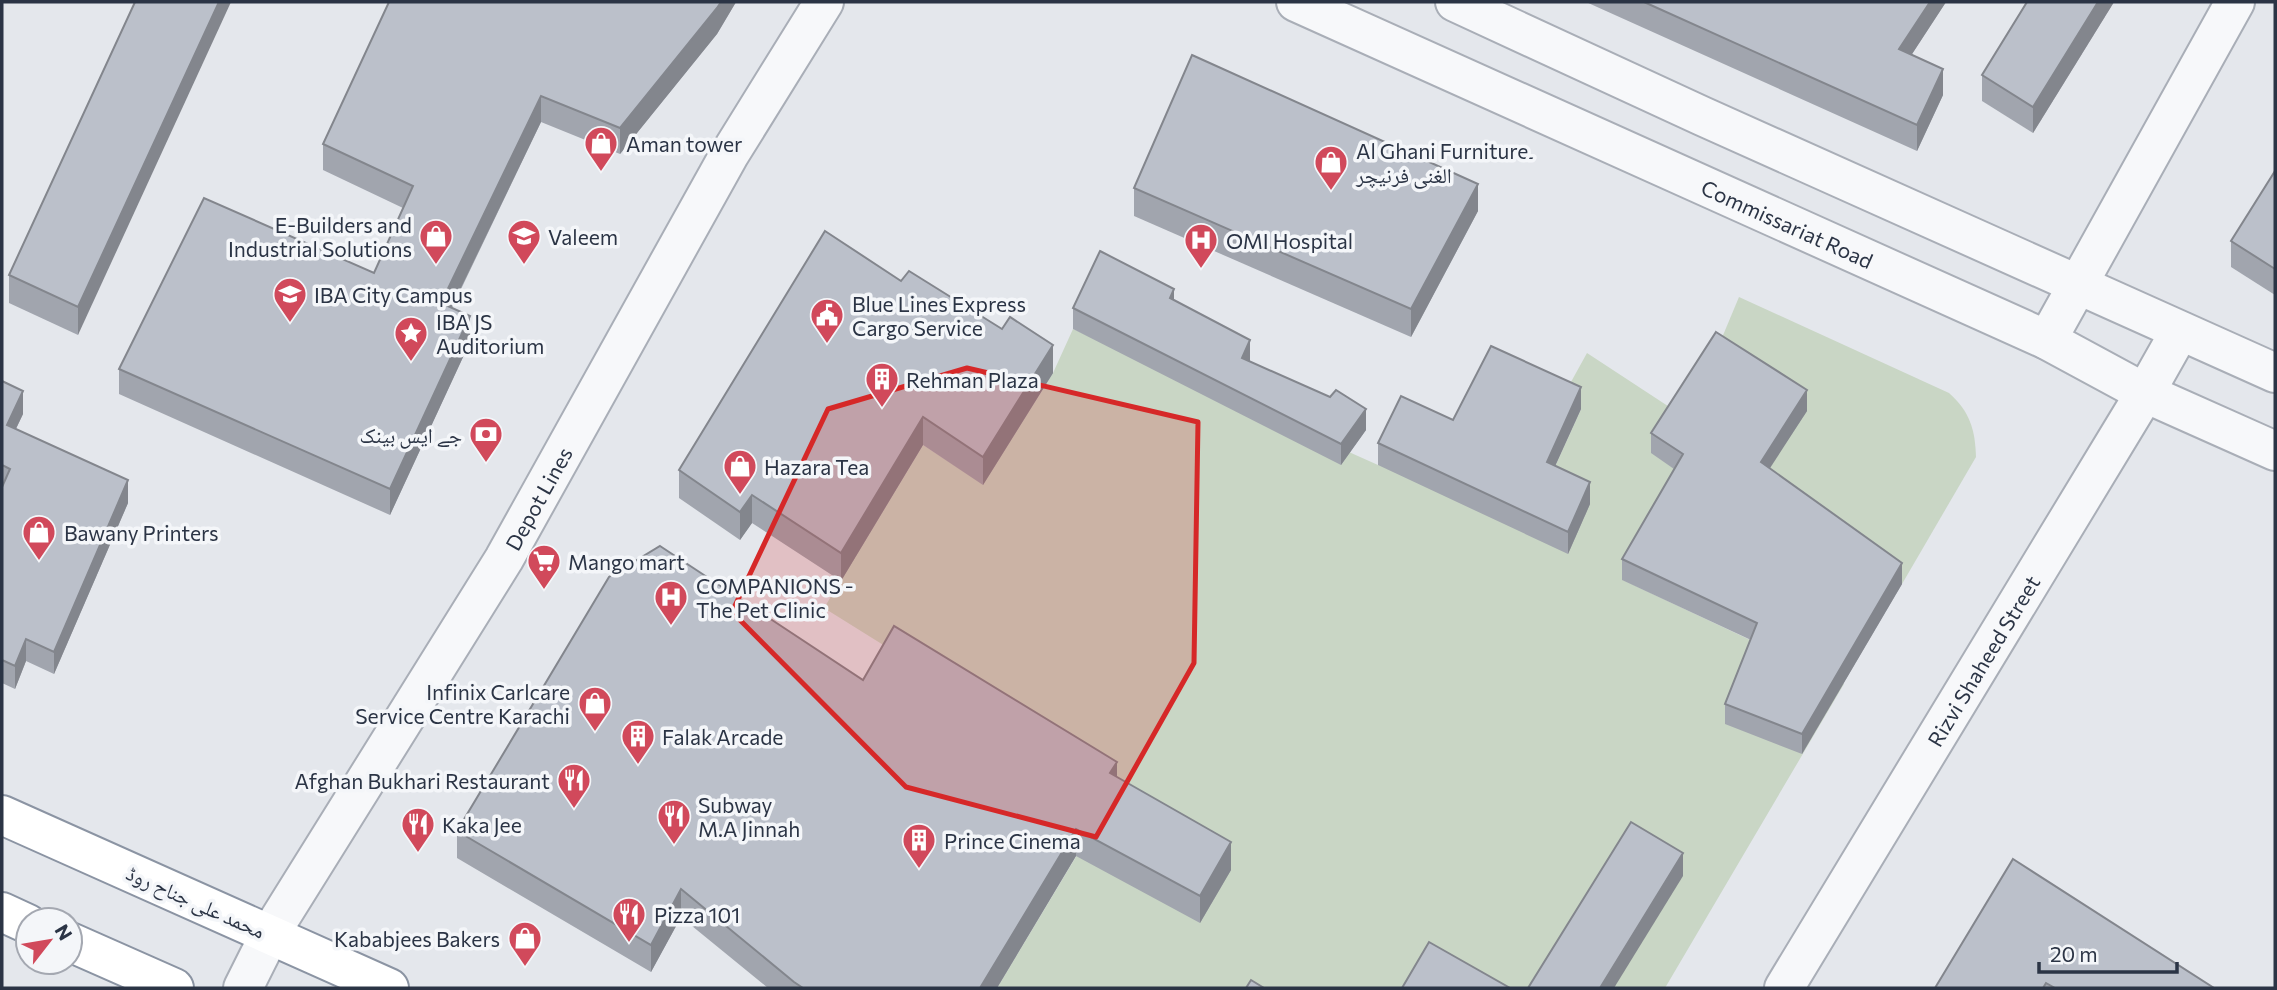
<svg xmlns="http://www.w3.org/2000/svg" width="2277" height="990" viewBox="0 0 2277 990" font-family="Commissioner,'Noto Naskh Arabic',sans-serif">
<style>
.green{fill:#c9d6c5}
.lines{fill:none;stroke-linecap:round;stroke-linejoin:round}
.minor-casing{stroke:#a9aeb7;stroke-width:42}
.highway-casing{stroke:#8b94a3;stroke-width:42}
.minor{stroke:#f7f8fa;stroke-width:38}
.highway{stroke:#fff;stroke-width:38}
.wall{fill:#a1a5ae}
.shaded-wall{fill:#83868d}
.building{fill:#bbc0ca;stroke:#83868d;stroke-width:2}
.marked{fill:#d62828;fill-opacity:0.2;stroke:#d62828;stroke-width:5;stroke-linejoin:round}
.labels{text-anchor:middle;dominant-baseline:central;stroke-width:7;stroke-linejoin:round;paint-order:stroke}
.poi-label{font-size:21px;fill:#2b3445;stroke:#f4f6f9;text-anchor:start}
.street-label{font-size:21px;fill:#2b3445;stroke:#f4f6f9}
</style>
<rect width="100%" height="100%" fill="#e4e7ec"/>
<g class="green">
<path d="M1739,297L1949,393C1970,412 1975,429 1976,457L1902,584L1761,482L1716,352Z"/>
<polygon points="1073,329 1378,465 1547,484 1581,409 1561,400 1587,353 1677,412 1741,512 1623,580 1844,684 1665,988 997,988 1116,790 824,608 923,445 983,484 1053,373"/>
</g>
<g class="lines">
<defs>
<g id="minor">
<path id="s1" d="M1296,2L2047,340L2145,393L2275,451"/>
<polyline points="1455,2 1702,116 2275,373"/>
<polyline points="2047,340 2235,2"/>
<path id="s2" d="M243,988L270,934L504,559L729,155L824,2"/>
<path id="s3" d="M1784,988L2145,393L2180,331"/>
</g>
<g id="highway">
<polyline points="2,815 389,988"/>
<polyline points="2,912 28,924"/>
<polyline points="70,942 174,988"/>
</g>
</defs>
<use href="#minor" class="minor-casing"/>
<use href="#highway" class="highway-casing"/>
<use href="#minor" class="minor"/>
<use href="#highway" class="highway"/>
</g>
<g class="wall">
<polygon points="135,2 78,335 9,303 9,275"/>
<polygon points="389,2 736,2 717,34 620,154 541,122 452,308 470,342 390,515 119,394 119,369 374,273 403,208 323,170 323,144"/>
<polygon points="1586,2 1946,2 1912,54 1943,95 1917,151"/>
<polygon points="2114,2 2033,133 1982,101 1982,75"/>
<polygon points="2275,171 2275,295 2231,267 2231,241"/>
<polygon points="1134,188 1478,211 1411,337 1134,216"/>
<polygon points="901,281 1053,373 983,485 923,445 841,581 752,523 740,540 679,498 679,470"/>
<polygon points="1174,300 1250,361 1366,430 1341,465 1073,329 1073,308"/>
<polygon points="2,381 23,414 16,429 128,503 54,674 26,661 15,689 2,683"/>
<polygon points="1581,409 1555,466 1590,504 1568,554 1378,465 1378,443 1453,420"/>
<polygon points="1807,411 1769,468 1902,584 1802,754 1725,724 1725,704 1751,640 1622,580 1622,559 1674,469 1651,453 1651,433"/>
<polygon points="863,680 1117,777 1231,870 1200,923 1076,856 997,988 768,988 681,917 651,972 457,858 457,831"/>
<polygon points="2013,859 2214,988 1935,988"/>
</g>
<g class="shaded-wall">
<polygon points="219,2 231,2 78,335 78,307"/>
<polygon points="721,2 736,2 717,34 620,154 620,128"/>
<polygon points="1930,2 1946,2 1899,74 1899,49"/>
<polygon points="2098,2 2114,2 2033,133 2033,107"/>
<polygon points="1943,69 1943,95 1917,151 1917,125"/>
<polygon points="541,96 541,122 441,329 441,303"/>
<polygon points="1478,184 1478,211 1411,337 1411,309"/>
<polygon points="1174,289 1174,310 1170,298"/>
<polygon points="470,316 470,342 390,515 390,489"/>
<polygon points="1250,340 1250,361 1242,378 1242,358"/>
<polygon points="1053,345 1053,373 983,485 983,457"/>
<polygon points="1581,387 1581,409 1547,484 1547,462"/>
<polygon points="1807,390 1807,411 1761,482 1761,462"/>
<polygon points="23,391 23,414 7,447 7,425"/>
<polygon points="1366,409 1366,430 1341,465 1341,444"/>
<polygon points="923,417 923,445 841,581 841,553"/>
<polygon points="128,480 128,503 54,674 54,652"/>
<polygon points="1590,482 1590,504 1568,554 1568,532"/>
<polygon points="752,495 752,523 740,540 740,512"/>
<polygon points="1902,563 1902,584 1802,754 1802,734"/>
<polygon points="26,639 26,661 15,689 15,666"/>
<polygon points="1117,762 1117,790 1110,773"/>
<polygon points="1076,829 1076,856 997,988 980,988"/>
<polygon points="1231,842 1231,870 1200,923 1200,896"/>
<polygon points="1683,853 1683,876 1614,988 1600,988"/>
<polygon points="681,889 681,917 651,972 651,945"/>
</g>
<g class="building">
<polygon points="135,2 219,2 78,307 9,275"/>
<polygon points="389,2 721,2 717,8 620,128 541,96 441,303 470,316 390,489 119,369 204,198 374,273 413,186 323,144"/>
<polygon points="1644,2 1930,2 1899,49 1943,69 1917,125"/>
<polygon points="2027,2 2098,2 2033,107 1982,75"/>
<polygon points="1192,55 1478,184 1411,309 1134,188"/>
<polygon points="2275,171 2275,269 2231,241"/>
<polygon points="825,231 901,281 909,271 1002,329 1010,317 1053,345 983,457 923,417 841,553 752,495 740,512 679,470"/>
<polygon points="1100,251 1174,289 1170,298 1250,340 1242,358 1330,397 1336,390 1366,409 1341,444 1073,308"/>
<polygon points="1716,332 1807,390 1761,462 1902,563 1802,734 1725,704 1757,623 1622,559 1683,454 1651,433"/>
<polygon points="1491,346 1581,387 1547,462 1590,482 1568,532 1378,443 1401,396 1453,420"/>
<polygon points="2,381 23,391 7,425 128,480 54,652 26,639 15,666 2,660 2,487 10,469 2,465"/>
<polygon points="660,546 863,680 894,626 1117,762 1110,773 1231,842 1200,896 1076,829 980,988 803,988 794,982 681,889 651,945 457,831 609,577"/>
<polygon points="1631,822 1683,853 1600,988 1528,988"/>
<polygon points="2013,859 2214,988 2055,988 2046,983 2043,988 1935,988"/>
<polygon points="1429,942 1510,988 1402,988"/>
<polygon points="1251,980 1264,988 1246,988"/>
</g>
<path class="marked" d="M967,368L1198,422L1194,663L1096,837L906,787L732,612L828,409Z"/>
<defs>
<symbol id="shop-pin" viewBox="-11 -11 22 30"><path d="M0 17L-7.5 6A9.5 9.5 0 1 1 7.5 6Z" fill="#d1495b" stroke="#f4f6f9"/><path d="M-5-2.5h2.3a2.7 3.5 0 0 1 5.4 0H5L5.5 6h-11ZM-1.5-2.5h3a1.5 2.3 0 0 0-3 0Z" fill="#fff"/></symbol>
<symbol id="school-pin" viewBox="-11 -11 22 30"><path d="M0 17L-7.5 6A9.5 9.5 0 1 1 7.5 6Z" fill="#d1495b" stroke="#f4f6f9"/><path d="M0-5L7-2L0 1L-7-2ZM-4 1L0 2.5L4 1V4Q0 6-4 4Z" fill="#fff"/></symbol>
<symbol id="hospital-pin" viewBox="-11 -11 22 30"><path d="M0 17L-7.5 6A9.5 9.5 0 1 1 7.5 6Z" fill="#d1495b" stroke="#f4f6f9"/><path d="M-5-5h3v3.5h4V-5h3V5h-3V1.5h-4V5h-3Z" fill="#fff"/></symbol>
<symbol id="university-pin" viewBox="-11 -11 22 30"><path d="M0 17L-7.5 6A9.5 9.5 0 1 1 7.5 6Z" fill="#d1495b" stroke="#f4f6f9"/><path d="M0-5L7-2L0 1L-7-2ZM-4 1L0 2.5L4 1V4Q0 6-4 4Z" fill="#fff"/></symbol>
<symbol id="civic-pin" viewBox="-11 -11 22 30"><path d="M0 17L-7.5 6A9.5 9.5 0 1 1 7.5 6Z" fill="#d1495b" stroke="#f4f6f9"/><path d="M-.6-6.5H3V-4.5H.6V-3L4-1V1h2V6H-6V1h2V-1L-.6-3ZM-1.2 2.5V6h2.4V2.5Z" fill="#fff"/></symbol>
<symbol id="sight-pin" viewBox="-11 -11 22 30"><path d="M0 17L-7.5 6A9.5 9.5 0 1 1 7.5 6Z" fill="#d1495b" stroke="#f4f6f9"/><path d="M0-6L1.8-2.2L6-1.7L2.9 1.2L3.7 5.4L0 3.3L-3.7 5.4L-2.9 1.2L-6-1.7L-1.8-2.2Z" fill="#fff"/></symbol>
<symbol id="building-pin" viewBox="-11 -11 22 30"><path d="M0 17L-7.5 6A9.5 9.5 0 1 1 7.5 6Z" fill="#d1495b" stroke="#f4f6f9"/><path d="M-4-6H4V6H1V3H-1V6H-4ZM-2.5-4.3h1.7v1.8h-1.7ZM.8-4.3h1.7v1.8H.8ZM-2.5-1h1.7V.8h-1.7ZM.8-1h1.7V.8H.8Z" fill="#fff"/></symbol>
<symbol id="bank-pin" viewBox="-11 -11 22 30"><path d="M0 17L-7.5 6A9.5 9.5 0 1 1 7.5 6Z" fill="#d1495b" stroke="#f4f6f9"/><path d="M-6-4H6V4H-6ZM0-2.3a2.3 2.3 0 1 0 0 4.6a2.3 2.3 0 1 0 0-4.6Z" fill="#fff"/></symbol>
<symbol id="supermarket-pin" viewBox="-11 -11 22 30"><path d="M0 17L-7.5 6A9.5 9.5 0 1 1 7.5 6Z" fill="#d1495b" stroke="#f4f6f9"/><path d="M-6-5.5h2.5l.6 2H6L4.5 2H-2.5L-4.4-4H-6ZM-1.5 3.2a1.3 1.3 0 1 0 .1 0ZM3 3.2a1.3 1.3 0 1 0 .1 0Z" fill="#fff"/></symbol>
<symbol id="restaurant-pin" viewBox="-11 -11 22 30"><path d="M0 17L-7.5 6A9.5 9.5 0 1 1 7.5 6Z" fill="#d1495b" stroke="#f4f6f9"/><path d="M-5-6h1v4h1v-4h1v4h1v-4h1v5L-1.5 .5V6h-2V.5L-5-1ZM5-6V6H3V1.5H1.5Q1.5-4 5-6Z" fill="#fff"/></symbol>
</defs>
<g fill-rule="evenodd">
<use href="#shop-pin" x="582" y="124" width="38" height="52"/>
<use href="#shop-pin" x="1312" y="143" width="38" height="52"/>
<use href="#shop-pin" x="417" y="217" width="38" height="52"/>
<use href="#school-pin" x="505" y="217" width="38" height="52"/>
<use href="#hospital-pin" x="1182" y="221" width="38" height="52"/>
<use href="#university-pin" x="271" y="275" width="38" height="52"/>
<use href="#civic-pin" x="808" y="296" width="38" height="52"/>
<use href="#sight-pin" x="392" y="314" width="38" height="52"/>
<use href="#building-pin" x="863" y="360" width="38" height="52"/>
<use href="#bank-pin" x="467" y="415" width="38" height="52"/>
<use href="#shop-pin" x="721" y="447" width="38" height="52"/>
<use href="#shop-pin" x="20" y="513" width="38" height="52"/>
<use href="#supermarket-pin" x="525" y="542" width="38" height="52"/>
<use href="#hospital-pin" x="652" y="578" width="38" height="52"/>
<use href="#shop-pin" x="576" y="684" width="38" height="52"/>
<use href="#building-pin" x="619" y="717" width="38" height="52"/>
<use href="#restaurant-pin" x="555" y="761" width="38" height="52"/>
<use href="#restaurant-pin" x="655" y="797" width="38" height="52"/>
<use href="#restaurant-pin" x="399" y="805" width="38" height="52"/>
<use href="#building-pin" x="900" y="821" width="38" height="52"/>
<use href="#restaurant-pin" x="610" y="895" width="38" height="52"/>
<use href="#shop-pin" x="506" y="919" width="38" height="52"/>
</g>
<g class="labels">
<g class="poi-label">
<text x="626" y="143">Aman tower</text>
<text x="1356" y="150">Al Ghani Furniture۔<tspan x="1356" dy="24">الغنی فرنیچر</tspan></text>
<text x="412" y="224" text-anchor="end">E-Builders and<tspan x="412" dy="24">Industrial Solutions</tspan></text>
<text x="548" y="236">Valeem</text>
<text x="1226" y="240">OMI Hospital</text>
<text x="314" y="294">IBA City Campus</text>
<text x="852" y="303">Blue Lines Express<tspan x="852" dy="24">Cargo Service</tspan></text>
<text x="436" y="321">IBA JS<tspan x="436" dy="24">Auditorium</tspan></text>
<text x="906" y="379">Rehman Plaza</text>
<text x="462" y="434" text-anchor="end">جے ایس بینک</text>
<text x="764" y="466">Hazara Tea</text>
<text x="64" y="532">Bawany Printers</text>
<text x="568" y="561">Mango mart</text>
<text x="696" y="585">COMPANIONS -<tspan x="696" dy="24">The Pet Clinic</tspan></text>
<text x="570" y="691" text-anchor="end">Infinix Carlcare<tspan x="570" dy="24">Service Centre Karachi</tspan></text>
<text x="662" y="736">Falak Arcade</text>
<text x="550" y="780" text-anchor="end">Afghan Bukhari Restaurant</text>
<text x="698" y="804">Subway<tspan x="698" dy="24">M.A Jinnah</tspan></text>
<text x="442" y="824">Kaka Jee</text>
<text x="944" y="840">Prince Cinema</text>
<text x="654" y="914">Pizza 101</text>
<text x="500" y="938" text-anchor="end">Kababjees Bakers</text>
</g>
<g class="street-label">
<text stroke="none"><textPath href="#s1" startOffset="539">Commissariat Road</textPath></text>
<text stroke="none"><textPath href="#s2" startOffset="572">Depot Lines</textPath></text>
<text stroke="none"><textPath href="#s3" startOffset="383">Rizvi Shaheed Street</textPath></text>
<text transform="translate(196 901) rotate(24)">محمد علی جناح روڈ</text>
</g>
</g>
<rect width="2277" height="990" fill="none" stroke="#2b3445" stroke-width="7"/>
<g transform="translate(49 941) rotate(59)"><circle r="33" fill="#f4f6f9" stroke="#a4a8b1" stroke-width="2"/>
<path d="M0-5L12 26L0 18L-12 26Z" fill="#d1495b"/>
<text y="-10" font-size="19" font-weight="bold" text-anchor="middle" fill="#2b3445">N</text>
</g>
<path d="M2039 962v10h138v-10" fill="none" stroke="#2b3445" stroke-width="3.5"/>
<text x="2050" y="962" font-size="21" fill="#2b3445" stroke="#f4f6f9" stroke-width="5" paint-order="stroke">20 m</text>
</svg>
